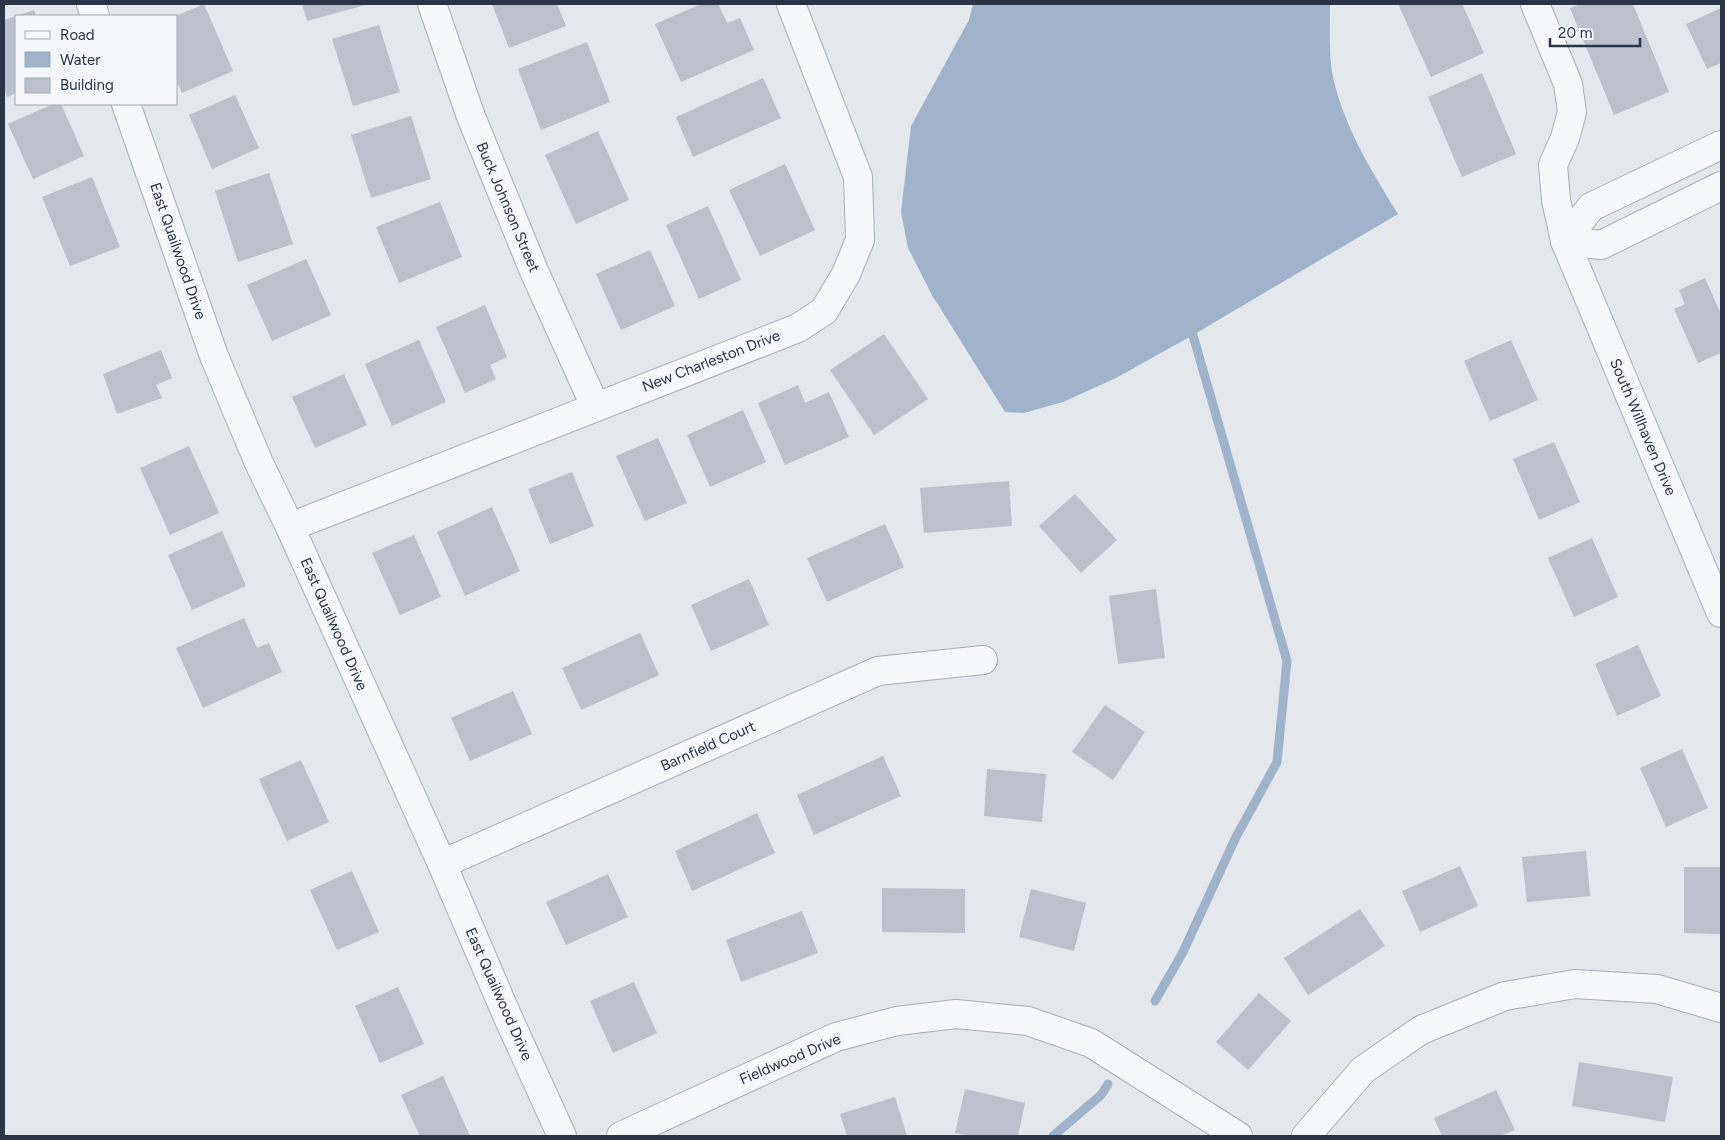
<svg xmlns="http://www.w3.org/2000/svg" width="1725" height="1140" viewBox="0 0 1725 1140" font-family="Figtree,sans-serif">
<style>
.water{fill:#9fb4cc}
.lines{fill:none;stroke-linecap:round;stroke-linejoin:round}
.stream{stroke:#9fb4cc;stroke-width:9}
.building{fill:#bbc0ca}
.street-casing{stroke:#a9aeb7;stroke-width:30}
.street{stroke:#f7f8fa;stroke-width:28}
.labels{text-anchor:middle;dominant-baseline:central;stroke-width:4.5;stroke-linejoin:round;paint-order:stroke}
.street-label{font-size:15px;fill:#2b3445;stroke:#f4f6f9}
</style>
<rect width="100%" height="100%" fill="#e4e7ec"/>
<path class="water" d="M973,4H1330C1330,24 1329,53 1332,72C1342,124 1371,170 1398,214L1193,335L1116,378L1063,402L1024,413L1005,412L932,295L908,248L901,212L911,126L969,20Z"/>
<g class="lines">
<g class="stream">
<polyline points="1155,1001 1183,952 1235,839 1277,762 1287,661 1190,325"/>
<polyline points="1053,1136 1101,1095 1108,1084"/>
</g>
</g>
<g class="building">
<polygon points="204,4 233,71 182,93 176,80 176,16"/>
<polygon points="302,4 369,4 307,21"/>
<polygon points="492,4 557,4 566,26 509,48"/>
<polygon points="701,4 718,4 727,23 740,18 754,50 681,82 655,24"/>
<polygon points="1398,4 1462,4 1484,53 1431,77"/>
<polygon points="1581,4 1633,4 1669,92 1614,115 1570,8"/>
<polygon points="1721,8 1721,63 1707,69 1686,24"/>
<polygon points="34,10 36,16 16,16 16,93 7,97 4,87 4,20"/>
<polygon points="379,25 400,92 353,106 332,39"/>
<polygon points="587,42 610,102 541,130 518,69"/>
<polygon points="1482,73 1516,154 1462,177 1428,97"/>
<polygon points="763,78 781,118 693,157 676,117"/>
<polygon points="235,95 259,148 212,169 189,115"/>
<polygon points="53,104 61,104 84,156 33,179 8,124"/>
<polygon points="411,116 431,179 371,198 351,135"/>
<polygon points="598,131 629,200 576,224 545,155"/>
<polygon points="785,164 815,230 760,256 729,190"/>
<polygon points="269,173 293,244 238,262 215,191"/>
<polygon points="92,177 120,247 70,266 42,197"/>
<polygon points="440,202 462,257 399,283 376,227"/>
<polygon points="708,206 741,280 699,299 666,225"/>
<polygon points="650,250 675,306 621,330 596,274"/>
<polygon points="306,259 331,315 272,341 247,285"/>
<polygon points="1705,278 1721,314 1721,353 1698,363 1674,309 1685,304 1679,290"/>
<polygon points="485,305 507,357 490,365 496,379 465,393 436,327"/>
<polygon points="884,334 928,399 874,435 830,370"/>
<polygon points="419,340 446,402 392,426 365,364"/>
<polygon points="1511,340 1538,400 1490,421 1464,361"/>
<polygon points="161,350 172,378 156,385 162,398 117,414 103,374"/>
<polygon points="344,374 367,425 315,448 292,397"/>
<polygon points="798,385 805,403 829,392 849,437 785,465 758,403"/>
<polygon points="743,410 766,462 710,487 687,435"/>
<polygon points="658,438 687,503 645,521 616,456"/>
<polygon points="1554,442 1580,502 1539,520 1513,459"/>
<polygon points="189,446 219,513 170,535 140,468"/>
<polygon points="572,472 594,526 550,544 528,489"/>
<polygon points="1009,481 1012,526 924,533 920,488"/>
<polygon points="1075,494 1117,540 1081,573 1039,526"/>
<polygon points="492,507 520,571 465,596 437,532"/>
<polygon points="885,524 904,567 827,602 807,558"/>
<polygon points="222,531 246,586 192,610 168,555"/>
<polygon points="414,535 441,597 400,615 372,553"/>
<polygon points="1592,538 1618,597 1574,617 1548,558"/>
<polygon points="749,579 769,625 711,651 691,605"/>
<polygon points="1156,589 1165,658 1118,664 1109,596"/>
<polygon points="244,618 257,648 269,643 282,672 203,708 176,648"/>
<polygon points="640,633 659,675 581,710 562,668"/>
<polygon points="1638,645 1661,696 1617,716 1595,664"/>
<polygon points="513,691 532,734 470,761 451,718"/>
<polygon points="1105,705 1145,732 1113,780 1072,752"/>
<polygon points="1682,749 1708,808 1666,827 1640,768"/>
<polygon points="883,756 901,796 814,835 797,795"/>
<polygon points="301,760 329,822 287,841 259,779"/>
<polygon points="987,769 1046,774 1042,822 984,816"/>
<polygon points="757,813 775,853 692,891 675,851"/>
<polygon points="1586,851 1590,896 1527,902 1522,857"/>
<polygon points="1460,866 1478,906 1420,932 1402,891"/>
<polygon points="1684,867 1721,867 1721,934 1684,933"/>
<polygon points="352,871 379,932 337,950 310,890"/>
<polygon points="608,874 628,917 566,945 546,902"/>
<polygon points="882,888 965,889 965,933 882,932"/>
<polygon points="1031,889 1086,903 1074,951 1019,937"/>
<polygon points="1360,909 1385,946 1308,995 1284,958"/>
<polygon points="802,911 818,953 741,982 726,940"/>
<polygon points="634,982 657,1033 613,1053 590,1001"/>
<polygon points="398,987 424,1044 380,1063 355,1006"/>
<polygon points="1259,993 1291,1021 1248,1070 1216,1042"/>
<polygon points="1579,1062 1673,1077 1665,1122 1572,1106"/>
<polygon points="443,1076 470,1136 420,1136 401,1095"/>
<polygon points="965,1089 1025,1103 1018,1136 971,1136 955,1133"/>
<polygon points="1496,1090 1515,1130 1500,1136 1442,1136 1434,1118"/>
<polygon points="895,1097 907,1136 847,1136 840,1114"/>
</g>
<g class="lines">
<defs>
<g id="street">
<polyline points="91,4 95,16"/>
<polyline points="432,4 470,114 534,271 595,406"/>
<polyline points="1535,4 1568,84 1572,112 1565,138 1553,165 1556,200 1565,241 1721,613"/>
<polyline points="126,104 214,356 259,463 290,527 442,864 506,1013 562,1136"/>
<polyline points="1565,241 1591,207 1721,145"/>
<polyline points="1565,241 1601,245 1721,186"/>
<polyline points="290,527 798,328 824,311 846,274 860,240 858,177 791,4"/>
<polyline points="442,864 878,671 983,660"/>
<polyline points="621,1136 836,1037 897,1021 956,1014 1028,1021 1091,1043 1238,1136"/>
<polyline points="1306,1136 1363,1070 1421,1030 1505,996 1575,984 1657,989 1721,1008"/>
</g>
</defs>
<use href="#street" class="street-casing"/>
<use href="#street" class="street"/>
</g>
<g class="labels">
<g class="street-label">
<text transform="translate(508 207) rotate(67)">Buck Johnson Street</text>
<text transform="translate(178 251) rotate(71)">East Quailwood Drive</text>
<text transform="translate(711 361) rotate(-21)">New Charleston Drive</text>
<text transform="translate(1643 427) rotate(67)">South Willhaven Drive</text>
<text transform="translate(334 624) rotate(66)">East Quailwood Drive</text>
<text transform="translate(708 746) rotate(-24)">Barnfield Court</text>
<text transform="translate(499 994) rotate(66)">East Quailwood Drive</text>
<text transform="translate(790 1059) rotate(-23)">Fieldwood Drive</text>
</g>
</g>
<rect width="1725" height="1140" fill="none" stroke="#2b3445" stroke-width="10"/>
<rect x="15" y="15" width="162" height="90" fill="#f4f6f9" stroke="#a4a8b1"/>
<rect x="25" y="31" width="25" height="8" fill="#f7f8fa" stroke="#a4a8b1"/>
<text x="60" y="40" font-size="15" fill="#2b3445">Road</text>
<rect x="25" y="52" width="25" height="15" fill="#9fb4cc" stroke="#a4a8b1"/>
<text x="60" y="65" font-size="15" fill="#2b3445">Water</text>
<rect x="25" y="78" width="25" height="15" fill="#bbc0ca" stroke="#a4a8b1"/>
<text x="60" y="90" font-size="15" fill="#2b3445">Building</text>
<path d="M1550 38v8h90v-8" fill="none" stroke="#2b3445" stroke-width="2.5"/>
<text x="1558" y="38" font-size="15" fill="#2b3445" stroke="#f4f6f9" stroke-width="4" paint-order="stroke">20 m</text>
</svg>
